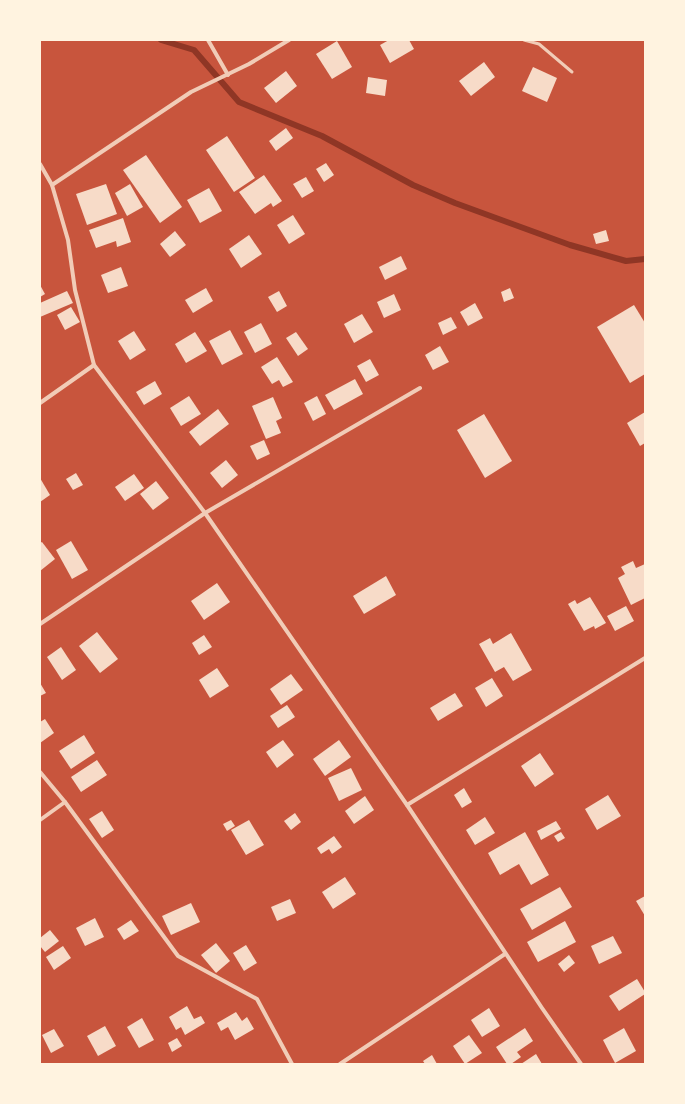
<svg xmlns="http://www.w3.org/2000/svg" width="685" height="1104" viewBox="0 0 685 1104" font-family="Ubuntu,sans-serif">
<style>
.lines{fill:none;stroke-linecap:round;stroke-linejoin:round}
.stream{stroke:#8f3625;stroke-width:6}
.building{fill:#f7dbc8}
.service{stroke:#f1ccb7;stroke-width:3}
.minor{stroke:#f1ccb7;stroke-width:4}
</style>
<rect width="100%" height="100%" fill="#c8553d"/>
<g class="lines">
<polyline class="stream" points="161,40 194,50 239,102 322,136 413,185 455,203 570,245 626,261 645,259"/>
</g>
<g class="building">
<polygon points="389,40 409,40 414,49 390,63 380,45"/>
<polygon points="337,41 352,67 332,79 316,54"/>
<polygon points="484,62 495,77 471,96 459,81"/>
<polygon points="533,67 557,78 547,102 522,91"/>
<polygon points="286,71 297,86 276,103 264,88"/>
<polygon points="368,77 387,80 385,96 366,93"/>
<polygon points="286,128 293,138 276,151 269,141"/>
<polygon points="227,136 255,178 234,192 206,150"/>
<polygon points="146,155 182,207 160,223 123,170"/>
<polygon points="326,163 334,175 324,182 316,169"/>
<polygon points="264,175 282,201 273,207 271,203 255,214 239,192"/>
<polygon points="306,177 314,191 302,198 293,184"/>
<polygon points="106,184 117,214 87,225 76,194"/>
<polygon points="130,184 143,207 127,216 115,193"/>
<polygon points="209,188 222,211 200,223 187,200"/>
<polygon points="293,215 305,234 289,244 277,225"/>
<polygon points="123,218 131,242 117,247 116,241 96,248 89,230"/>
<polygon points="606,230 609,241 596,244 593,234"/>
<polygon points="175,231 186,245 170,257 160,244"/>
<polygon points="249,235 262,254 241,268 229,249"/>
<polygon points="401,256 407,269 385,280 379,267"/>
<polygon points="121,267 128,286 108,293 101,275"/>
<polygon points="40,285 45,294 40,297"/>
<polygon points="206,288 213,301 193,313 185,300"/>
<polygon points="510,288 514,298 504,302 501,292"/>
<polygon points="67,291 73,303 40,317 40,303"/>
<polygon points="279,291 287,306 277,312 268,297"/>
<polygon points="394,294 401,310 384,318 377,302"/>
<polygon points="475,303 483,318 468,326 460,312"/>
<polygon points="634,305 645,323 645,374 630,383 597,327"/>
<polygon points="71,307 80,322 65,330 57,315"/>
<polygon points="362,314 373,332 354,343 344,324"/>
<polygon points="451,317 457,328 443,335 438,323"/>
<polygon points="261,323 272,344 255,353 244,332"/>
<polygon points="230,330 243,354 222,365 209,341"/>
<polygon points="134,331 146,350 130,360 118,341"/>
<polygon points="195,332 207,351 186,363 175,344"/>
<polygon points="296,332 308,349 298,356 286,338"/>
<polygon points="440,346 449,362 433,370 425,355"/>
<polygon points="277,357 293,382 283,387 279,380 272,384 261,367"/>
<polygon points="370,359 379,375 366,382 357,366"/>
<polygon points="355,379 363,394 334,410 325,395"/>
<polygon points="155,381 162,394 144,405 136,392"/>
<polygon points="189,396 201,414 181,426 170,408"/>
<polygon points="317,396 326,414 313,421 304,403"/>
<polygon points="273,397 282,418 276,421 281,433 266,439 252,406"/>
<polygon points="218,409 229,424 200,446 189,432"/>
<polygon points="645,412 645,443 640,446 627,423"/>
<polygon points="484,414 512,461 485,478 457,430"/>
<polygon points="264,440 270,454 257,460 250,446"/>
<polygon points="226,460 238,475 222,488 210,473"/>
<polygon points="76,473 83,485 73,490 66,479"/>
<polygon points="134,474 144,488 125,501 115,487"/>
<polygon points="40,478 50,495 40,502"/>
<polygon points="156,481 169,498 153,510 140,494"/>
<polygon points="71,541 88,570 72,579 56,550"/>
<polygon points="42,542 55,559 40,571 40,543"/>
<polygon points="633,561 636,568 645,564 645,598 631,605 618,578 625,574 621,567"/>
<polygon points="386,576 396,595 364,614 353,596"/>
<polygon points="217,583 230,602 204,620 191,601"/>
<polygon points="590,597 606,623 595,629 594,626 584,631 568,604 575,600 577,604"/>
<polygon points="626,606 634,621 615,631 607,616"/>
<polygon points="97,632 118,659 100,673 79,646"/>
<polygon points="511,633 532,670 513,681 504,667 495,672 479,644 490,638 493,644"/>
<polygon points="204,635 212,647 199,655 192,643"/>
<polygon points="61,647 76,670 62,680 47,657"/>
<polygon points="217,668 229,686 210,698 199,680"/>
<polygon points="291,674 303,690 281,705 270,689"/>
<polygon points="492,678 503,696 486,707 475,688"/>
<polygon points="40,683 46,693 40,696"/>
<polygon points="455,693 463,706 438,721 430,708"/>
<polygon points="287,705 295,717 278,728 270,716"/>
<polygon points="45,719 54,733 40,743 40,722"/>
<polygon points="84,735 95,753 71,769 59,751"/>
<polygon points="283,740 294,755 277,768 266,752"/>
<polygon points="339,740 351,757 325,776 313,759"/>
<polygon points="540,753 554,774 535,787 521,766"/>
<polygon points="97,760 107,775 81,792 71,777"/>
<polygon points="351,768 362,790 339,801 328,778"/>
<polygon points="464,788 472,802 462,808 454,795"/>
<polygon points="608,795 621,816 597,830 585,809"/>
<polygon points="365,796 374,810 354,824 345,811"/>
<polygon points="102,811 114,830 102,838 89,819"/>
<polygon points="295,813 301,822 291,830 284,821"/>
<polygon points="485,817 495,833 475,845 466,830"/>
<polygon points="231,820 235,826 227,831 223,824"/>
<polygon points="249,820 264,845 246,855 231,830"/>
<polygon points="556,821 561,829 541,840 537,831"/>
<polygon points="525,832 549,875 531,885 519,864 500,875 488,853"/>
<polygon points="561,832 565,838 558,842 554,836"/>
<polygon points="334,836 342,847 332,854 329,849 321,854 317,848"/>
<polygon points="345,877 356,894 333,909 322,892"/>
<polygon points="560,887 572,907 532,930 520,909"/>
<polygon points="645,896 645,916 636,901"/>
<polygon points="290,899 296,913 277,921 271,907"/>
<polygon points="191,903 200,922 171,935 162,916"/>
<polygon points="95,918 104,937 85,946 76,928"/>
<polygon points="131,920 139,931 124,940 117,929"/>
<polygon points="565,921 576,942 538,962 527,942"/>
<polygon points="50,930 59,941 45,952 40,946 40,938"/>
<polygon points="613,936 622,953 599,964 591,946"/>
<polygon points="216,943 230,961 216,973 201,955"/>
<polygon points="246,945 257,963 244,971 233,953"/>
<polygon points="63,946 71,958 54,970 46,957"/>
<polygon points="569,955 575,963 564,972 558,964"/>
<polygon points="637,979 645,992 645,994 619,1011 609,996"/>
<polygon points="187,1006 194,1019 201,1016 205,1023 185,1035 181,1027 176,1030 169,1017"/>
<polygon points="489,1008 500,1026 482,1037 471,1020"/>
<polygon points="236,1012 242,1021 247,1017 254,1029 235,1040 228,1027 221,1031 217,1023"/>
<polygon points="142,1018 154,1040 139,1048 127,1027"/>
<polygon points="105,1026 116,1046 98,1056 87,1036"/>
<polygon points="525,1028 533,1041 517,1052 521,1057 511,1064 507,1064 496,1047"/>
<polygon points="624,1028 636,1051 615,1063 603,1040"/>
<polygon points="54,1029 64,1046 51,1053 42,1035"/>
<polygon points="469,1035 482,1053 465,1064 453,1046"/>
<polygon points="177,1038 182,1046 172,1052 168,1043"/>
<polygon points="536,1054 542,1064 521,1064"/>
<polygon points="432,1055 437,1064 425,1064 423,1061"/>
</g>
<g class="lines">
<polyline class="service" points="524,40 539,44 572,72"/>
<g class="minor">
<polyline points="208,40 228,75"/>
<polyline points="40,164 52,185 68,240 75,290 94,365 205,513 407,805 542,1008 581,1064"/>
<polyline points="52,185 191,92 249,64 289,40"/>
<polyline points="40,403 94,365"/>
<polyline points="40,624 205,513 420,388"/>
<polyline points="40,772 65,802 178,956 257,999 292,1064"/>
<polyline points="407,805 645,658"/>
<polyline points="40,820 65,802"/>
<polyline points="340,1064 505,954"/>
</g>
</g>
<rect width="685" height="1104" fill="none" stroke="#fff3e0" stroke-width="82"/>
</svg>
